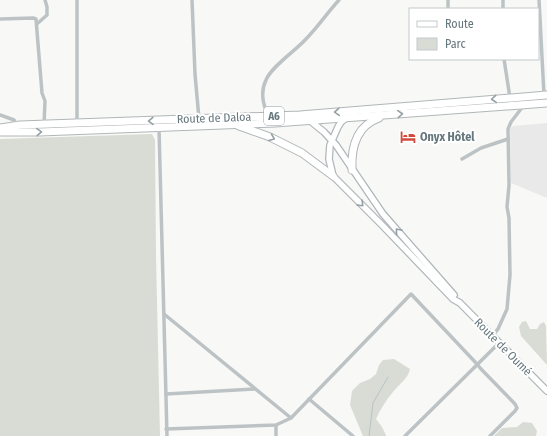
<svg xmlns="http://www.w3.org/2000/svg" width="547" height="436" viewBox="0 0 547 436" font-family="'Fira Sans Condensed',sans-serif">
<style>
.built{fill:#e9e9e9}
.green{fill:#d9dcd5}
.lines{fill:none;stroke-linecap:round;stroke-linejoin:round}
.stream{stroke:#b6c3c5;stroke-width:1}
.secondary-casing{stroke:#b0b7ba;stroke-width:8}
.highway-casing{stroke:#b1b6b8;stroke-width:9}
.street{stroke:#bdc3c5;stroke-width:3.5}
.secondary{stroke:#fff;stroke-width:5.5}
.highway{stroke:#fff;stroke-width:7}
.oneway{stroke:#94a0a4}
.labels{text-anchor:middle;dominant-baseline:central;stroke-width:4;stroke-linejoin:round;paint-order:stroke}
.shield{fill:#fff;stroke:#94a0a4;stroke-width:1}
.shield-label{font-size:11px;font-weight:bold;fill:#66777d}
.street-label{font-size:12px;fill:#66777d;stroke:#fff}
.poi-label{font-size:12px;font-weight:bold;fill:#66777d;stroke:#fff;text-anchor:start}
</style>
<rect width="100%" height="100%" fill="#f8f8f6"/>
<polygon class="built" points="547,123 547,198 511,183 510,129 513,126"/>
<g class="green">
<polygon points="152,134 155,140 156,256 160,436 0,436 0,139"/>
<polygon points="526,321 530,329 537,329 540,324 544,322 546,326 547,365 521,336 519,327 522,322"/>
<path d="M394,359L410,369C408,379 399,384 393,392C386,400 380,410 376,419L382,427L386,435V436H363L350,405L352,391L360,383L370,379L376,374L379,365L383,360Z"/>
<polygon points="523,422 532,423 537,431 536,436 494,436 502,428 517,427"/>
</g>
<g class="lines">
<polyline class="stream" points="369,436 373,403 388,377"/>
<defs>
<g id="secondary">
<polyline points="346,118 341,122 338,127 330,145 329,159 333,176 382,225 453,299 460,303 547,391"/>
<polyline points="308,119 324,132 336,145 383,214 454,295"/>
</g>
<g id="highway">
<polyline points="239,126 270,137 302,153 333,176"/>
<polyline points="0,128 20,125 300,115 547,95"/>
<polyline points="0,132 40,132 275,123 547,103"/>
<path d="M352,170C351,148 356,126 379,118"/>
</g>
</defs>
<use href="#secondary" class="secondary-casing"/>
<use href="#highway" class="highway-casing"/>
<g class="street">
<polyline points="192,0 195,74 199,119"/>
<polyline points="539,0 544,95"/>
<polyline points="448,9 448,0"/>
<polyline points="503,9 503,0"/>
<polyline points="0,19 33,18 36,19 42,93 45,101 44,124"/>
<polyline points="38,23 47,15 47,7 45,0"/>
<polyline points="504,59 510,98"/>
<polyline points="0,115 14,120 16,125"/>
<path d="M268,116C263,104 260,92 266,80C271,67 295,51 305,40C317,28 327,13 339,0"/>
<polyline points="77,123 77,0"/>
<polyline points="159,128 167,436"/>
<polyline points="462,159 481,148 508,139"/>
<polyline points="164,314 291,418"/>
<polyline points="492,336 498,329 507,309 510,275 509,218 507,207 509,185 508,129 511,122 524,105"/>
<polyline points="166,394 254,389"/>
<polyline points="309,399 353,436"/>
<polyline points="166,429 276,425 291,418 411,294 477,364 481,369 515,404 517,408 515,411 490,436"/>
<polyline points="276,436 276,425"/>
<polyline points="405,436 499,343"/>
</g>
<use href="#secondary" class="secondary"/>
<use href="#highway" class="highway"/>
</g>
<defs><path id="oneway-chevron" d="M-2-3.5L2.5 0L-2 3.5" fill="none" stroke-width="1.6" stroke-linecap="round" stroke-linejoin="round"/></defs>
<g class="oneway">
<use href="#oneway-chevron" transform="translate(494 99) rotate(175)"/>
<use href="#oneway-chevron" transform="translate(337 112) rotate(176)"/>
<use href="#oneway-chevron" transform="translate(400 114) rotate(-5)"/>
<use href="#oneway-chevron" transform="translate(151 121) rotate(178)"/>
<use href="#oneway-chevron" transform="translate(39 132) rotate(-2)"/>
<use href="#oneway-chevron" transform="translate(272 138) rotate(22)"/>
<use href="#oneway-chevron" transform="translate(361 204) rotate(45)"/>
<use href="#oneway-chevron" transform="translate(398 231) rotate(-130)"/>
</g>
<defs>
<symbol id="hotel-bare" viewBox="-9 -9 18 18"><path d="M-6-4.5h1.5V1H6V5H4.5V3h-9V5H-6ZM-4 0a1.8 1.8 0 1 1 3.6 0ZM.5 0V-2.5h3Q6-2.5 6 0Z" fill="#d24a3c" stroke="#fff" stroke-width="2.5" paint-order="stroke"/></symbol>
</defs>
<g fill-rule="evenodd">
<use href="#hotel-bare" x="397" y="126" width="22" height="22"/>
</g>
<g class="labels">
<rect class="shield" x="264" y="107" width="20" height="18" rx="3"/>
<g class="shield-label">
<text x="274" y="116">A6</text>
</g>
<g class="street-label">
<text transform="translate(214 118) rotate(-2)">Route de Daloa</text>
<text transform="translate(503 347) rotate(45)">Route de Oumé</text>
</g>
<g class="poi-label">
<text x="420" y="137">Onyx Hôtel</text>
</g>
</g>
<rect x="409" y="8" width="130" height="52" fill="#ffffff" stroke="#c2c9cb"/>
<rect x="417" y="21" width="20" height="6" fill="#ffffff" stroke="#c2c9cb"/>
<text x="445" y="28" font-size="12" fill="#66777d">Route</text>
<rect x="417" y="38" width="20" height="12" fill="#d9dcd5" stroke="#c2c9cb"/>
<text x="445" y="48" font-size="12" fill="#66777d">Parc</text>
</svg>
